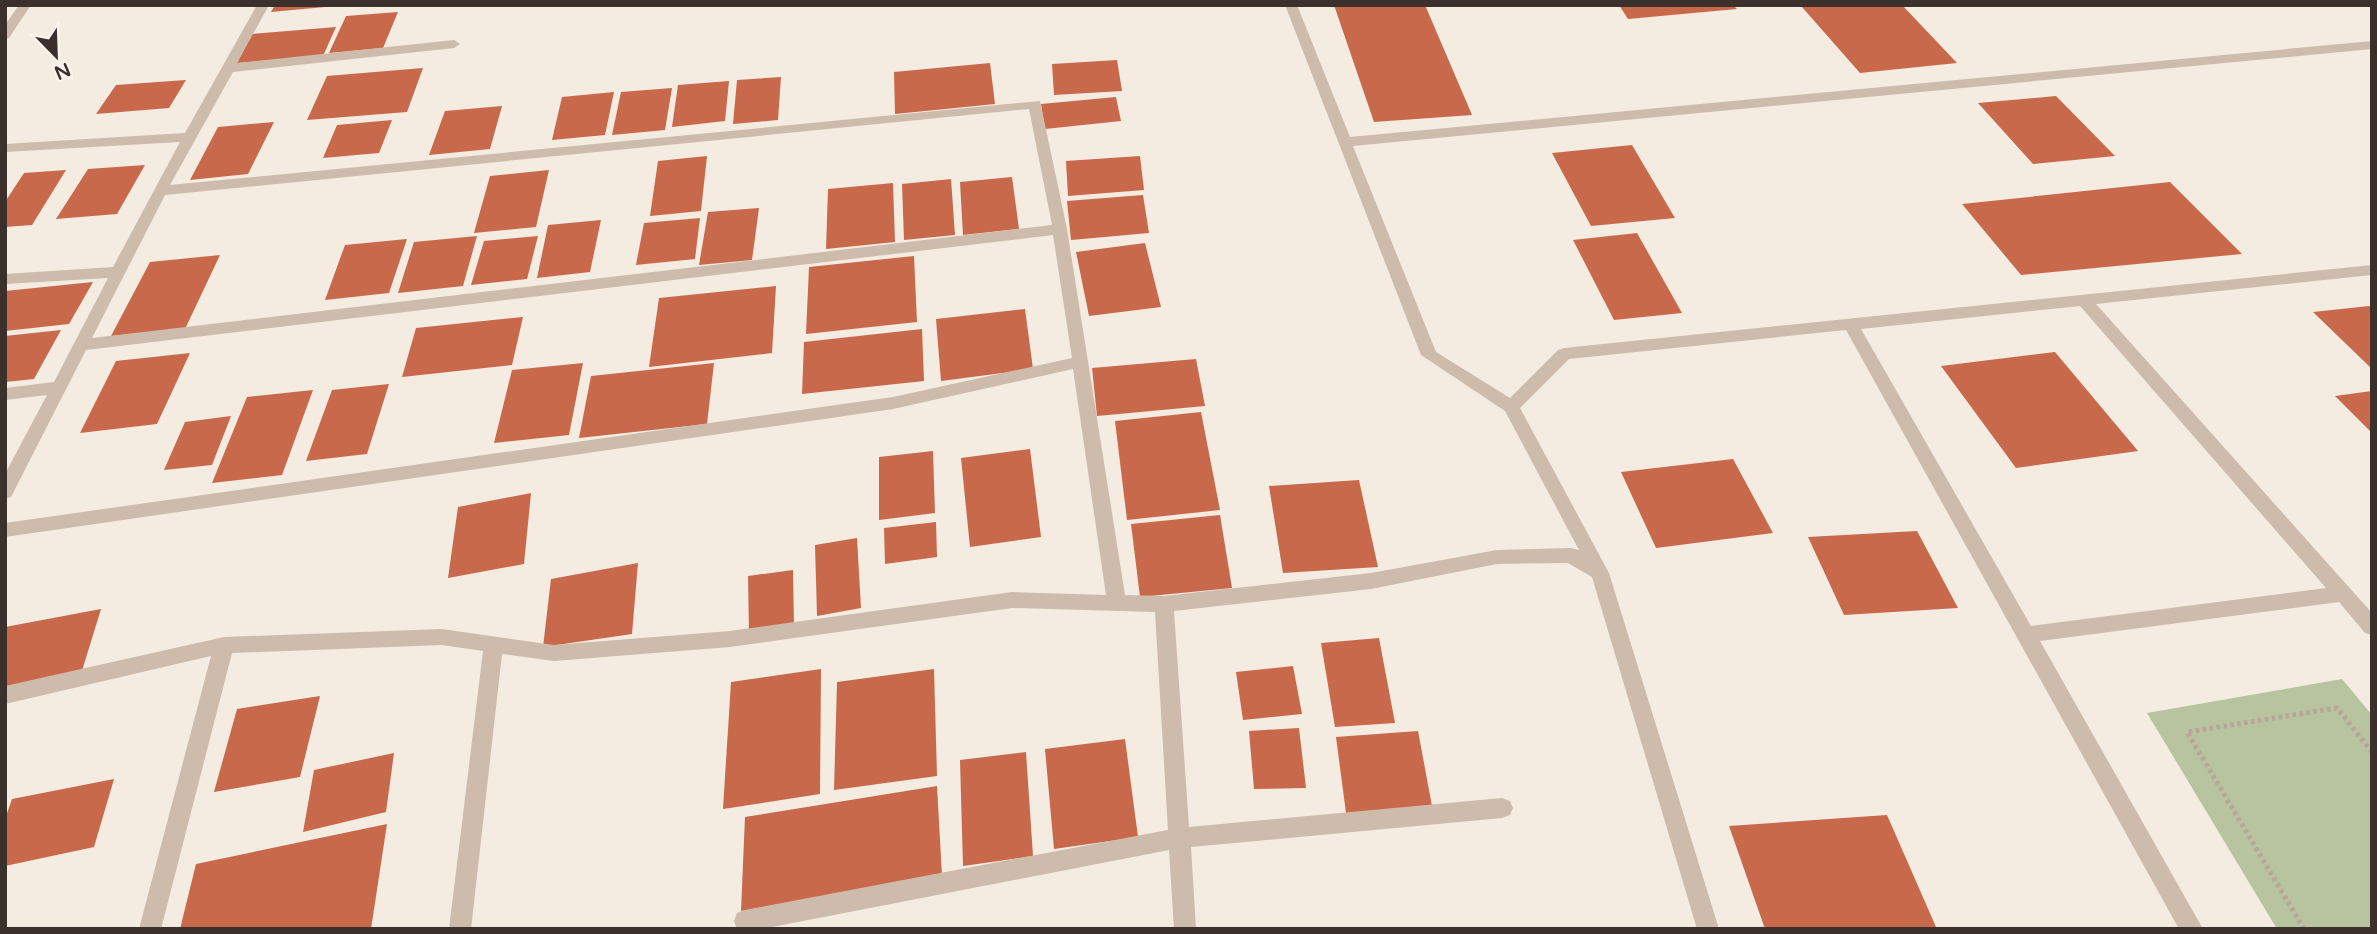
<svg xmlns="http://www.w3.org/2000/svg" width="2377" height="934" viewBox="0 0 2377 934" font-family="'Varela Round',sans-serif">
<style>
.green{fill:#b8c4a0}
.building{fill:#c8694b}
.lines{fill:none;stroke-linecap:round;stroke-linejoin:round}
.path{stroke:#b9a596;stroke-width:5;stroke-dasharray:3.5 3.5;stroke-linecap:butt}
.street{fill:#cdbbac;fill-rule:evenodd}
</style>
<rect width="100%" height="100%" fill="#f4ebe1"/>
<polygon class="green" points="2342,679 2372,715 2372,929 2277,929 2147,713"/>
<g class="building">
<polygon points="275,5 325,5 325,7 271,12"/>
<polygon points="1334,5 1425,5 1472,115 1374,122"/>
<polygon points="1619,5 1733,5 1737,9 1628,19"/>
<polygon points="1815,5 1902,5 1957,63 1860,73 1802,7"/>
<polygon points="398,12 383,48 329,53 346,16"/>
<polygon points="336,27 323,56 237,63 252,34"/>
<polygon points="1117,60 1122,91 1054,95 1052,64"/>
<polygon points="990,63 995,104 895,114 894,72"/>
<polygon points="423,68 407,112 307,120 327,76"/>
<polygon points="781,77 778,120 733,124 737,80"/>
<polygon points="186,80 169,108 96,114 116,85"/>
<polygon points="729,81 725,121 672,127 678,85"/>
<polygon points="672,88 665,130 612,135 621,92"/>
<polygon points="614,92 605,135 552,140 562,97"/>
<polygon points="2056,96 2115,156 2033,164 1978,103"/>
<polygon points="1116,97 1121,121 1045,129 1041,104"/>
<polygon points="502,106 490,149 429,155 445,111"/>
<polygon points="392,120 379,153 323,158 337,125"/>
<polygon points="274,122 248,174 190,180 218,127"/>
<polygon points="1632,145 1675,218 1591,226 1552,153"/>
<polygon points="707,156 701,211 650,216 658,161"/>
<polygon points="1140,156 1144,190 1068,196 1066,161"/>
<polygon points="145,165 117,214 56,219 88,169"/>
<polygon points="66,170 32,225 5,227 5,202 24,173"/>
<polygon points="549,170 536,227 474,233 490,176"/>
<polygon points="1012,177 1019,229 963,235 960,182"/>
<polygon points="951,179 955,235 904,240 902,184"/>
<polygon points="2170,182 2242,254 2021,275 1962,204"/>
<polygon points="893,183 895,242 826,249 828,189"/>
<polygon points="1143,195 1149,233 1071,240 1067,201"/>
<polygon points="759,208 752,260 699,265 708,212"/>
<polygon points="700,218 695,259 636,265 644,223"/>
<polygon points="601,220 590,272 537,278 548,225"/>
<polygon points="1637,233 1682,313 1614,320 1573,240"/>
<polygon points="477,236 463,286 398,293 414,242"/>
<polygon points="538,236 527,279 471,285 484,241"/>
<polygon points="407,239 389,293 325,300 345,245"/>
<polygon points="1145,243 1161,307 1089,316 1076,252"/>
<polygon points="220,255 185,329 111,336 150,262"/>
<polygon points="914,256 917,322 806,334 809,267"/>
<polygon points="93,282 69,324 5,331 5,291"/>
<polygon points="776,286 772,353 649,367 659,298"/>
<polygon points="2369,306 2372,308 2372,369 2313,312"/>
<polygon points="1025,309 1033,369 941,381 936,319"/>
<polygon points="523,317 512,365 402,377 416,328"/>
<polygon points="922,329 924,381 802,394 804,342"/>
<polygon points="61,330 34,379 5,382 5,336"/>
<polygon points="2055,352 2138,451 2016,468 1941,366"/>
<polygon points="190,353 157,424 80,433 116,361"/>
<polygon points="1196,359 1205,406 1097,416 1092,368"/>
<polygon points="583,363 569,435 494,443 512,370"/>
<polygon points="714,363 707,424 579,438 591,376"/>
<polygon points="389,384 367,454 306,461 332,390"/>
<polygon points="313,390 282,475 212,483 247,397"/>
<polygon points="2372,391 2372,433 2335,396"/>
<polygon points="1201,412 1220,510 1127,520 1115,421"/>
<polygon points="231,416 212,465 164,470 185,422"/>
<polygon points="1030,449 1041,537 970,547 961,458"/>
<polygon points="933,451 935,513 879,520 879,457"/>
<polygon points="1733,459 1773,533 1656,548 1621,472"/>
<polygon points="1359,480 1378,567 1283,573 1269,486"/>
<polygon points="531,493 524,564 448,578 458,507"/>
<polygon points="1220,515 1232,588 1140,597 1131,524"/>
<polygon points="936,522 937,557 885,564 884,528"/>
<polygon points="1917,531 1958,608 1844,615 1808,537"/>
<polygon points="857,538 861,608 817,616 815,545"/>
<polygon points="638,563 632,634 543,647 551,579"/>
<polygon points="793,570 794,626 749,634 748,576"/>
<polygon points="101,609 81,674 5,689 5,627"/>
<polygon points="1379,638 1395,723 1335,727 1321,643"/>
<polygon points="1293,666 1302,714 1243,720 1236,672"/>
<polygon points="821,669 820,794 723,809 731,682"/>
<polygon points="934,669 937,776 834,790 837,682"/>
<polygon points="320,696 300,777 214,792 237,709"/>
<polygon points="1299,728 1306,788 1254,789 1249,731"/>
<polygon points="1418,731 1432,806 1346,813 1336,737"/>
<polygon points="1125,739 1138,837 1054,849 1045,749"/>
<polygon points="1026,752 1033,856 963,866 960,760"/>
<polygon points="394,753 386,812 303,832 314,770"/>
<polygon points="114,779 94,847 5,866 5,819 12,799"/>
<polygon points="937,786 942,876 741,911 745,817"/>
<polygon points="1887,815 1936,927 1765,929 1729,826"/>
<polygon points="387,824 371,929 180,929 196,864"/>
</g>
<g class="lines">
<polyline class="path" points="2304,929 2187,732 2337,708 2372,752"/>
<g class="street">
<polygon points="19,5 31,5 9,38 5,39 5,25"/>
<path d="M257,5H269L237,63L454,40L460,44L454,48L233,72L170,185L1040,101L1067,229L1125,595L1164,596L1371,573L1497,550L1571,548L1579,550L1505,411L1421,355L1285,5H1297L1350,137L2372,41V49L1353,146L1436,352L1510,398L1558,350L1564,348L2372,265V275L2096,304L2372,613V635L2365,633L2339,602L2040,641L2203,929H2179L1846,330L1569,359L1520,408L1609,573L1719,929H1697L1592,577L1568,563L1497,564L1371,589L1174,611L1189,827L1502,798L1510,801L1513,808L1510,815L1502,818L1191,847L1196,929H1174L1169,850L762,929H737L734,921L737,913L745,910L1168,830L1155,612L1012,608L730,647L554,661L502,654L471,929H449L483,651L442,645L232,653L161,929H139L211,656L5,704V686L224,637L442,629L554,645L730,631L1012,592L1106,595L1073,369L893,409L5,537V523L893,397L1072,358L1053,235L86,350L11,497L5,499V474L47,395L5,400V388L54,382L108,278L5,284V274L113,267L180,142L5,152V144L185,133ZM1029,109L1052,225L92,338L165,195ZM2080,306L2326,588L2031,626L1861,329Z"/>
</g>
</g>
<rect width="2377" height="934" fill="none" stroke="#3b302b" stroke-width="14"/>
<g transform="translate(56 56) rotate(157)" stroke="#fbf5ee" stroke-width="5" paint-order="stroke">
<path d="M0-5L12 26L0 18L-12 26Z" fill="#3b302b"/>
<text y="-10" font-size="19" font-weight="bold" text-anchor="middle" fill="#3b302b">N</text>
</g>
</svg>
